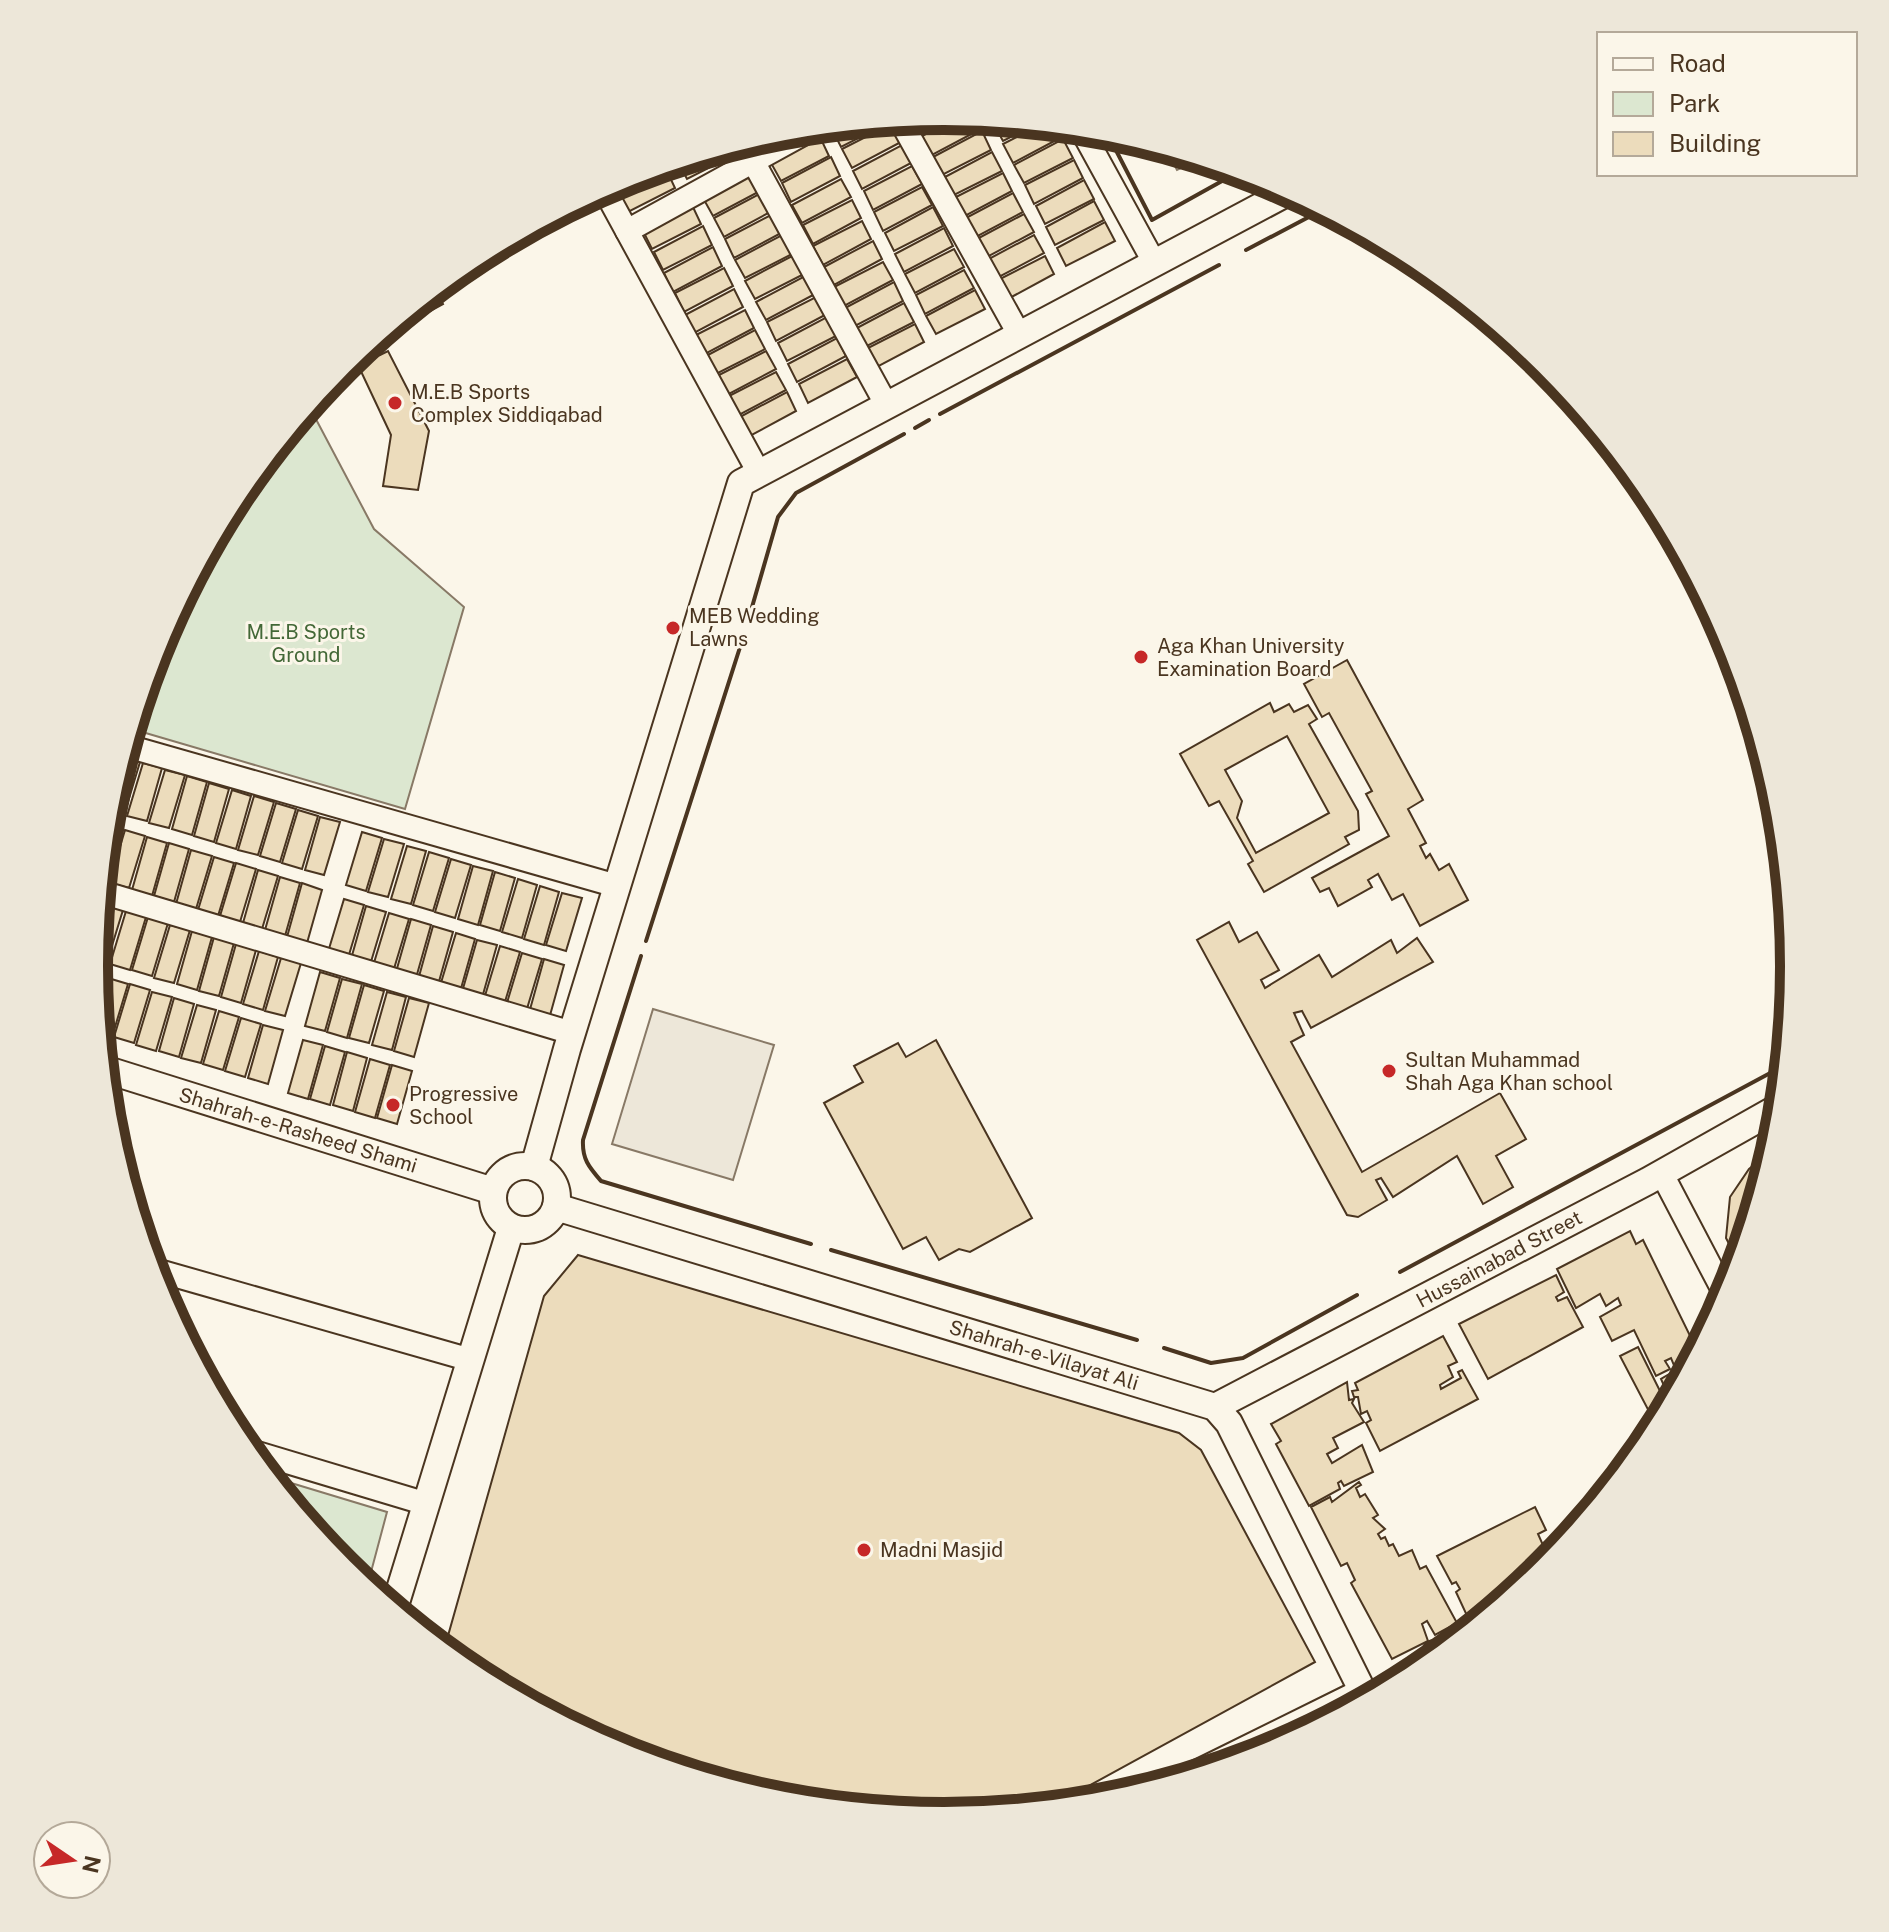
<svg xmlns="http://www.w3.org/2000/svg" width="1889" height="1932" viewBox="0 0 1889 1932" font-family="'Public Sans',sans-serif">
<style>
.green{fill:#dce7d0;stroke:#887966;stroke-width:2}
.parking{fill:#ede7d9;stroke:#887966;stroke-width:2}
.building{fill:#ecdcbc;stroke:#4a3520;stroke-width:2;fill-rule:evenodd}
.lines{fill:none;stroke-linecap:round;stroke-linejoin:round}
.minor-casing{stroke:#4a3520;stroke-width:26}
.tertiary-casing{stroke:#4a3520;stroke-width:30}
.minor{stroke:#fbf6e9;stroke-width:22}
.tertiary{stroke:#fbf6e9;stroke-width:26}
.wall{stroke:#4a3520;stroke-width:4}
.poi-dot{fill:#c62828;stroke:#fbf6e9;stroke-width:3}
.labels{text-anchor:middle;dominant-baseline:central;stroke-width:6;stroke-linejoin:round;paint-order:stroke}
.poi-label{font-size:20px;fill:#4a3520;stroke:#fbf6e9;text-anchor:start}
.park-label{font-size:20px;fill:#436837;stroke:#fbf6e9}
.street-label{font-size:20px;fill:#4a3520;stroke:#fbf6e9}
.rim{fill:none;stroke:#4a3520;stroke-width:10}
</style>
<rect width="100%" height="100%" fill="#fbf6e9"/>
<g class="green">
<polygon points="309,406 374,529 464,607 405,809 132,729 159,640 238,493"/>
<polygon points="268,1476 387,1512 367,1587 343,1567"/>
</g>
<g class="parking">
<polygon points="1166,149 1200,159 1177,170"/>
<polygon points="653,1009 774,1045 733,1180 612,1144"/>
</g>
<g class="building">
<polygon points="954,116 921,133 914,119 945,116"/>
<polygon points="959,117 975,118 981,129 932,155 922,136"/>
<polygon points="998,121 1036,124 1003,141 993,123"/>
<polygon points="890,122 841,147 832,129 836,126"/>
<polygon points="891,124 901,142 852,168 842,149"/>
<polygon points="1040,125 1057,127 1062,137 1013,163 1003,144"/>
<polygon points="982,131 991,150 942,175 933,157"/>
<polygon points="778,132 754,145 752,140"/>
<polygon points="820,137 829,156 781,181 771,163"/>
<polygon points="1063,139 1073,158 1024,183 1014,165"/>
<polygon points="902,145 911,163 862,189 853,171"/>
<polygon points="732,146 736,154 687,179 678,162"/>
<polygon points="992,152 1002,171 952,196 943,178"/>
<polygon points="831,157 840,176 791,202 782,183"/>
<polygon points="1074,160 1083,178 1034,204 1025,185"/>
<polygon points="664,166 616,193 611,184 619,180"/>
<polygon points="912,166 922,184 873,210 864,191"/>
<polygon points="666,169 675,188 626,213 617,195"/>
<polygon points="752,172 762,190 713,216 703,198"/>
<polygon points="1003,173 1012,191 963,217 954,198"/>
<polygon points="841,179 851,197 802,223 792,205"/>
<polygon points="1084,180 1094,199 1045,224 1036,206"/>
<polygon points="922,187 932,205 883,231 874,212"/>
<polygon points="763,192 772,211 724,237 714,218"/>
<polygon points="1013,193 1023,212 974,238 964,219"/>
<polygon points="852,200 861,218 813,244 803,225"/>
<polygon points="1094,201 1104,220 1055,245 1046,227"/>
<polygon points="692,205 701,224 652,249 643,231"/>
<polygon points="933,207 943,226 894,251 885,233"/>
<polygon points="773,214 783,232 734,258 725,239"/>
<polygon points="1024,214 1034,232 985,258 975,240"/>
<polygon points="862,221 871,239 823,265 813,246"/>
<polygon points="1105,222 1115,241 1066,266 1057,248"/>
<polygon points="703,226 712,245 663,270 654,252"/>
<polygon points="944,228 953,246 904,272 895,254"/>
<polygon points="784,234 794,253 745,278 735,260"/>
<polygon points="1034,235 1044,253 995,279 985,261"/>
<polygon points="873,241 882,259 834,285 824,267"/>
<polygon points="713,247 722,266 673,292 664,273"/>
<polygon points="954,249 964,267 915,293 905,274"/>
<polygon points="794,255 804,274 755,299 745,281"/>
<polygon points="1045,256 1054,274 1006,300 996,281"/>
<polygon points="883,262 893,280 844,306 834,287"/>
<polygon points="724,268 733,286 684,312 675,293"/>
<polygon points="964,270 974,288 925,314 916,295"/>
<polygon points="805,276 815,294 766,320 756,302"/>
<polygon points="894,282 903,301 855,326 845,308"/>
<polygon points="435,289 443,304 375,341 380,355 388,351 429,431 418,490 383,486 391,435 358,365 344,374 341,367"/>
<polygon points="734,289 743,307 694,333 685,315"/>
<polygon points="975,290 985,309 936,334 926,316"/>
<polygon points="816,297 825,315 776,341 767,322"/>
<polygon points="904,303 914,322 865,347 855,329"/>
<polygon points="745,310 754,328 705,354 696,335"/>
<polygon points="827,317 836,336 787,361 778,343"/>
<polygon points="915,324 924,342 875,368 866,349"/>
<polygon points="755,330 765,349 716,374 706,356"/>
<polygon points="837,338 846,356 797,382 788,364"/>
<polygon points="766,351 776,369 727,395 717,376"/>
<polygon points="847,359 857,377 808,403 799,384"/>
<polygon points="776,372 786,390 737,416 727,397"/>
<polygon points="787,392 796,411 748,437 738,418"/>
<polygon points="1347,660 1423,800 1408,809 1426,843 1420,846 1426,858 1430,854 1439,870 1449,864 1468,900 1420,926 1403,894 1392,900 1378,874 1368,880 1372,887 1338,906 1329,888 1320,892 1312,878 1389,836 1366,794 1372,791 1329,713 1322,717 1304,684"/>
<path d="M1270,703L1274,712L1289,704L1294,712L1308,705L1317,719L1309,724L1358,811L1359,830L1345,837L1349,844L1264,892L1248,864L1253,861L1219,801L1209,806L1180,754ZM1287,736L1329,813L1256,853L1237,818L1242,801L1225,770Z"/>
<polygon points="123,757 140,762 124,815 109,811"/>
<polygon points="143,763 162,768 147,821 127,816"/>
<polygon points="165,770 185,775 169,828 149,823"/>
<polygon points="187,776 207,782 192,835 172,829"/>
<polygon points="209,783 229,789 214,842 194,836"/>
<polygon points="232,790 251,796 236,849 216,843"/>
<polygon points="254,796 274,802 258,855 238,850"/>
<polygon points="276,803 296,809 280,862 260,856"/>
<polygon points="298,810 318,816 302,869 282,863"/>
<polygon points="320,817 340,822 324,875 305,870"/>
<polygon points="108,825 122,829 107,882 102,881"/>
<polygon points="125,830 145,836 129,888 109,883"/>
<polygon points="362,832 382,838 366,891 346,885"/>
<polygon points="147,837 167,843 152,896 132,890"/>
<polygon points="384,839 404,844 388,897 368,892"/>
<polygon points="169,843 189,849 174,902 154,896"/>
<polygon points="407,846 426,851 411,904 391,899"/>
<polygon points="191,850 212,856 196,909 176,904"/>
<polygon points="429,852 449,858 433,911 413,905"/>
<polygon points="214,857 234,863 218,916 198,910"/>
<polygon points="451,859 471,865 455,918 435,912"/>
<polygon points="236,863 256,869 240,922 220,916"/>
<polygon points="473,866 493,871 478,925 458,919"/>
<polygon points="258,870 278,876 262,929 243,923"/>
<polygon points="495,872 515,878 500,931 480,925"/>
<polygon points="280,877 300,883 285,936 265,930"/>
<polygon points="518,879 537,885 522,938 502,932"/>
<polygon points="302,883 322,890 307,943 287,937"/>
<polygon points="540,886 559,892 544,945 524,939"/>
<polygon points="562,893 582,898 566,951 546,945"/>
<polygon points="344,899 364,905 348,958 328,952"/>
<polygon points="103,904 123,910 107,962 95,959"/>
<polygon points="366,906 386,912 370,965 351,959"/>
<polygon points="126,911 146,917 130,970 110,964"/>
<polygon points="389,913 409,919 393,972 373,966"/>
<polygon points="148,917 168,923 152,976 132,970"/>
<polygon points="411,919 431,925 416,978 396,972"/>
<polygon points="1229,922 1239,942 1257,932 1279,970 1261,980 1265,988 1319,955 1332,977 1391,940 1397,953 1417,938 1433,962 1311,1028 1302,1011 1294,1013 1304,1035 1291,1042 1362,1172 1500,1093 1526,1139 1496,1156 1513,1187 1483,1204 1457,1156 1393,1197 1381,1178 1376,1180 1387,1200 1358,1217 1347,1215 1197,940"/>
<polygon points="170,925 190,930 174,983 154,978"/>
<polygon points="433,926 453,932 438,985 418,980"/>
<polygon points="192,931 212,937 197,990 177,984"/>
<polygon points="456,933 475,939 460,992 440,986"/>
<polygon points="214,937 234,943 219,996 199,991"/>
<polygon points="477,940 497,945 482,998 462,992"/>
<polygon points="236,944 256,950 241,1003 221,997"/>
<polygon points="500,946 520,952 504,1005 484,999"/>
<polygon points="259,951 278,957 263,1010 243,1004"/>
<polygon points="522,953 542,959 526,1012 506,1006"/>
<polygon points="281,958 301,963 285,1016 265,1011"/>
<polygon points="544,959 564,965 549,1019 529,1013"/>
<polygon points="320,972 340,978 325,1031 305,1026"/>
<polygon points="95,974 105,977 98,1003"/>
<polygon points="108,978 128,984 112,1037 101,1033 98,1010"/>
<polygon points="342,979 362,984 347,1038 327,1032"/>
<polygon points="130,984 150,990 134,1043 114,1037"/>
<polygon points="364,985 384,991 369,1043 349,1038"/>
<polygon points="152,992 172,997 156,1051 136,1045"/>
<polygon points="387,992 406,997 392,1050 372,1045"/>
<polygon points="174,998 194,1004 179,1057 159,1051"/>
<polygon points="409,998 429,1003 414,1057 394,1051"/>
<polygon points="197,1005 216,1010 201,1063 181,1058"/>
<polygon points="219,1011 239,1017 223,1070 203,1064"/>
<polygon points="241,1018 261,1024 245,1077 225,1071"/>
<polygon points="263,1025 283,1030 268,1084 248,1078"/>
<polygon points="303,1040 323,1045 308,1099 288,1093"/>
<polygon points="936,1040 1032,1218 970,1252 959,1249 939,1260 926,1237 903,1249 824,1103 863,1082 854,1066 898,1043 906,1057"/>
<polygon points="325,1046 345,1052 330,1105 310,1099"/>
<polygon points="347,1052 367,1058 353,1111 333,1105"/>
<polygon points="370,1059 390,1065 375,1118 355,1112"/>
<polygon points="392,1065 412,1071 397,1124 377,1118"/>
<polygon points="1774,1149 1739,1263 1726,1238 1730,1197 1749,1169"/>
<polygon points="1630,1231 1636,1244 1643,1240 1698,1352 1671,1402 1661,1379 1676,1370 1671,1358 1665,1361 1670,1369 1656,1376 1634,1330 1612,1341 1600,1317 1621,1305 1618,1298 1606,1306 1600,1294 1576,1308 1557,1269"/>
<polygon points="578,1255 1179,1433 1201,1450 1315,1662 1052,1806 944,1816 778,1800 619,1752 472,1673 444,1650 544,1296"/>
<polygon points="1556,1275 1564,1292 1556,1297 1558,1301 1567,1297 1583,1327 1488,1379 1459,1324"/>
<polygon points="1443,1336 1457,1362 1448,1366 1453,1377 1440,1385 1441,1389 1461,1378 1458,1372 1462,1370 1478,1399 1380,1451 1366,1423 1371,1420 1367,1411 1361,1414 1358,1397 1354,1397 1352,1391 1358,1390 1355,1383"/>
<polygon points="1638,1347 1668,1407 1653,1419 1620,1356"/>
<polygon points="1347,1382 1349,1400 1354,1399 1352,1403 1364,1422 1333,1438 1338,1448 1327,1454 1332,1463 1362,1445 1373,1472 1344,1486 1341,1481 1338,1483 1340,1489 1309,1506 1276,1444 1281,1441 1271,1424"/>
<polygon points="1359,1482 1361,1485 1356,1488 1360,1497 1365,1494 1378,1515 1373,1518 1385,1529 1378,1534 1381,1539 1385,1537 1389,1546 1393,1544 1399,1556 1412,1550 1420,1569 1426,1566 1457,1623 1435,1635 1427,1621 1422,1624 1428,1641 1392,1659 1351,1583 1355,1580 1347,1563 1341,1566 1311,1507 1330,1497 1332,1502"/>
<polygon points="1535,1507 1546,1530 1538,1534 1546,1552 1556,1548 1558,1552 1546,1568 1504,1602 1469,1620 1456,1592 1460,1589 1456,1582 1452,1584 1437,1556"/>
</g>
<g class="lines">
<defs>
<g id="minor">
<polyline points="900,120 1020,336"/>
<polyline points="1081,129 1155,264"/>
<polyline points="743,143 887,406"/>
<polyline points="604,189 759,473"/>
<polyline points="627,231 814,128"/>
<polyline points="127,746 617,886"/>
<polyline points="101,892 572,1033"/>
<polyline points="1662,1174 1727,1298"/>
<polyline points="152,1269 471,1360"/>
<polyline points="247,1450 427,1504"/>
<polyline points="1434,1652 1437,1657"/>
<polyline points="1186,1777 1362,1690"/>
</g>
<g id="tertiary">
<polyline points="104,1069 493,1191"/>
<circle cx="525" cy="1198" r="32"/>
<polyline points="534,1167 567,1049 741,483 1290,191"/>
<polyline points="556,1207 1215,1407 1229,1423 1367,1700"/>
<polyline points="1215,1407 1648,1181 1781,1106"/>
<polyline points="394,1609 511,1228"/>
</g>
</defs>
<use href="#minor" class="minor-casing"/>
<use href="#tertiary" class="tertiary-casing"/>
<use href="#minor" class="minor"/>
<use href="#tertiary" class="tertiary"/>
<g class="wall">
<polyline points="1106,131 1152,220 1240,171"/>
<polyline points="1246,250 1324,209"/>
<polyline points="940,414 1219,265"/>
<polyline points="915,428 929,420"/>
<polyline points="748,621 778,517 796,493 904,434"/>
<polyline points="646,941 742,641"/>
<path d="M641,956L583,1140C582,1159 589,1167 601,1181L811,1244"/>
<polyline points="831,1250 1137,1340"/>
<polyline points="1400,1272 1785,1065"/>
<polyline points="1164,1348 1211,1363 1243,1358 1357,1295"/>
</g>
</g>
<g class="poi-dot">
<circle cx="395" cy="403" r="8"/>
<circle cx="673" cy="628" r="8"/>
<circle cx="1141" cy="657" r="8"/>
<circle cx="1389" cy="1071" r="8"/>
<circle cx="393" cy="1105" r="8"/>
<circle cx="864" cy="1550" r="8"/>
</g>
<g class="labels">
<g class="poi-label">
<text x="411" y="392">M.E.B Sports<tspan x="411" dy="23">Complex Siddiqabad</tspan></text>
<text x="689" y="616">MEB Wedding<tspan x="689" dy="23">Lawns</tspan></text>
<text x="1157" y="646">Aga Khan University<tspan x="1157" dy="23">Examination Board</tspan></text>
<text x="1405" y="1060">Sultan Muhammad<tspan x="1405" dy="23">Shah Aga Khan school</tspan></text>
<text x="409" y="1094">Progressive<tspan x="409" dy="23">School</tspan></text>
<text x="880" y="1550">Madni Masjid</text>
</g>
<g class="park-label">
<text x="306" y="632">M.E.B Sports<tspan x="306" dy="23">Ground</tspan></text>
</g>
<g class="street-label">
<text transform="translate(298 1130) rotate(17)">Shahrah-e-Rasheed Shami</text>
<text transform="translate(1499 1259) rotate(-28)">Hussainabad Street</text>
<text transform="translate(1044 1355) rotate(17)">Shahrah-e-Vilayat Ali</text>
</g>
</g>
<path d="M0 0H1889V1932H0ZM108 966a836 836 0 1 1 1672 0a836 836 0 1 1-1672 0Z" fill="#ede7d9" fill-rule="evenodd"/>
<path class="rim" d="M108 966a836 836 0 1 1 1672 0a836 836 0 1 1-1672 0Z"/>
<rect x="1597" y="32" width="260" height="144" fill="#fbf6e9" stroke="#b4a999" stroke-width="2"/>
<rect x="1613" y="58" width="40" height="12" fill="#fbf6e9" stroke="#b4a999" stroke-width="2"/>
<text x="1669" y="72" font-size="24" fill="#4a3520">Road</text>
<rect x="1613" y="92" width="40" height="24" fill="#dce7d0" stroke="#b4a999" stroke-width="2"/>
<text x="1669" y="112" font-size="24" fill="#4a3520">Park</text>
<rect x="1613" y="132" width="40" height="24" fill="#ecdcbc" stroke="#b4a999" stroke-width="2"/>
<text x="1669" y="152" font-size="24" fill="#4a3520">Building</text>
<g transform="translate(72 1860) rotate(103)"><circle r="38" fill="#fbf6e9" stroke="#b4a999" stroke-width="2"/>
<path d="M0-6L14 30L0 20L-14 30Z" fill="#c62828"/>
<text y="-12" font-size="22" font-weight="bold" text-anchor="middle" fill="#4a3520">N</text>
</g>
</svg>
